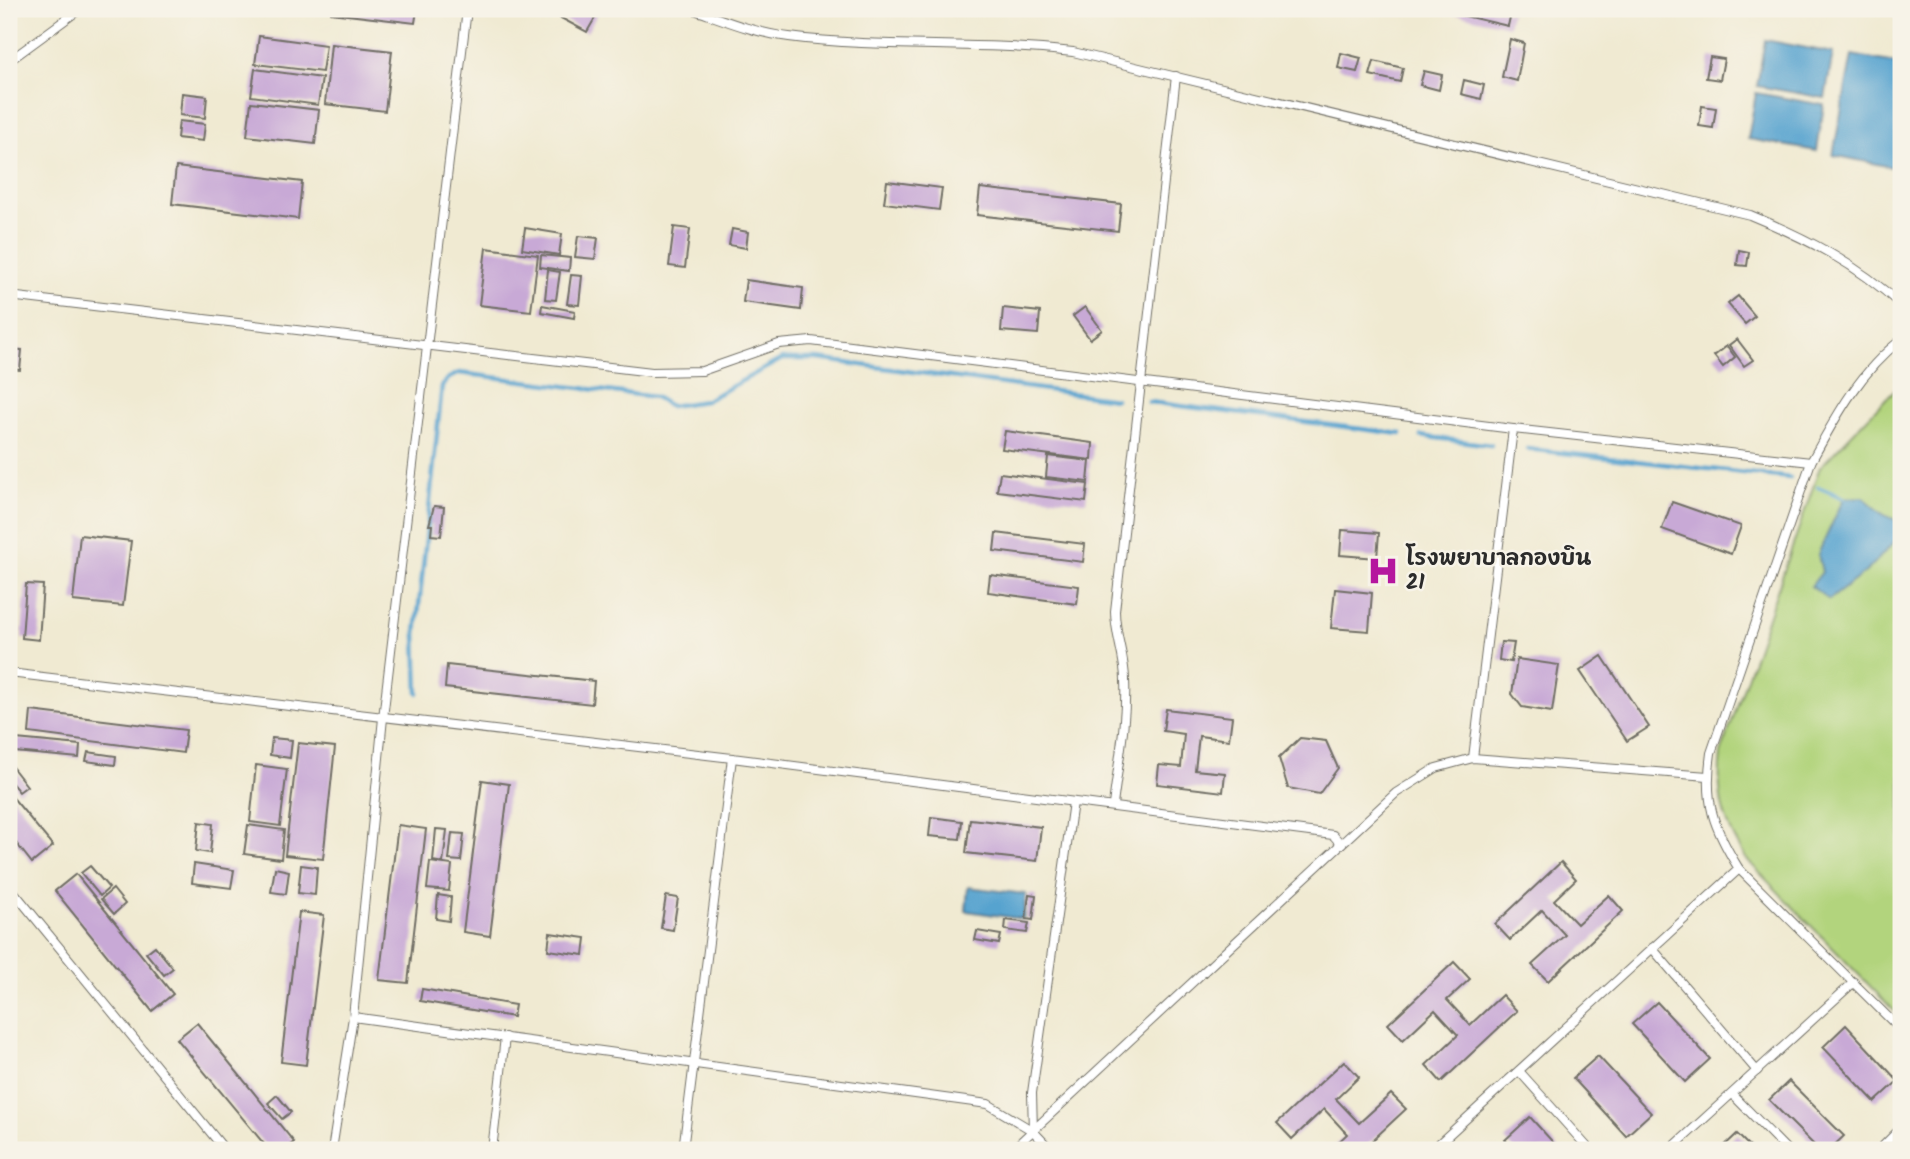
<svg xmlns="http://www.w3.org/2000/svg" width="1910" height="1159" viewBox="0 0 1910 1159" font-family="Kalam,'Playpen Sans Thai',sans-serif">
<style>
.green{fill:#b2d47d;stroke:#6e8054;stroke-width:2}
.water{fill:#56a3cf;stroke:#40677d;stroke-width:2}
.lines{fill:none;stroke-linecap:round;stroke-linejoin:round}
.stream{stroke:#56a3cf;stroke-width:4.5}
.building{fill:#c8a9d6}
.lane-casing{stroke:#706e65;stroke-width:10}
.lane{stroke:#fff;stroke-width:8}
.labels{text-anchor:middle;dominant-baseline:central;stroke-width:5;stroke-linejoin:round;paint-order:stroke}
.poi-label{font-size:21px;font-weight:bold;fill:#2b2b2b;stroke:#f7f3e8;text-anchor:start}
</style>
<rect width="100%" height="100%" fill="#f7f3e8"/>
<filter id="ink" filterUnits="userSpaceOnUse"><feTurbulence type="fractalNoise" baseFrequency=".0143" numOctaves="2"/><feDisplacementMap in="SourceGraphic" scale="14" xChannelSelector="R" yChannelSelector="G"/><feConvolveMatrix kernelMatrix="1 2 1 2 8 2 1 2 1" color-interpolation-filters="sRGB"/></filter>
<filter id="wash" filterUnits="userSpaceOnUse"><feTurbulence type="fractalNoise" baseFrequency=".00686" numOctaves="4" result="noise"/><feDisplacementMap in="SourceGraphic" scale="28" xChannelSelector="R" yChannelSelector="G"/><feGaussianBlur stdDeviation="1.57" result="paint"/><feColorMatrix in="noise" values="0 0 0 0 0 0 0 0 0 0 0 0 0 0 0 0 0 1.4 0 .05"/><feComposite in="paint" operator="in"/></filter>
<g filter="url(#wash)">
<rect width="100%" height="100%" fill="#f0ead2"/>
<path class="green" d="M1901,383V1018L1747,860C1723,821 1716,798 1721,753L1820,467Z"/>
<g class="water">
<polygon points="1765,40 1833,53 1825,98 1757,86"/>
<polygon points="1852,55 1901,64 1901,169 1833,155"/>
<polygon points="1756,93 1824,105 1817,151 1748,139"/>
<polygon points="1863,497 1884,515 1901,522 1901,535 1868,570 1829,600 1811,586 1822,572 1818,554 1844,498"/>
<polygon points="968,887 1026,894 1023,919 966,911"/>
</g>
<g class="lines">
<g class="stream">
<polyline points="1149,402 1401,434"/>
<polyline points="1421,436 1491,445"/>
<polyline points="1527,449 1790,478"/>
<polyline points="1818,487 1844,498"/>
<polyline points="418,693 416,634 442,386 449,378 459,373 655,397 670,406 705,401 782,359 817,359 1115,399"/>
</g>
</g>
<g id="blocks">
<g class="building">
<polygon points="331,9 410,9 417,10 415,23 331,13"/>
<polygon points="544,9 596,9 599,11 587,32"/>
<polygon points="1435,9 1494,9 1511,13 1508,26"/>
<polygon points="259,36 326,45 322,72 255,64"/>
<polygon points="1510,39 1524,43 1517,81 1502,77"/>
<polygon points="331,44 392,51 385,111 325,104"/>
<polygon points="1341,53 1361,58 1357,72 1338,68"/>
<polygon points="1710,57 1724,59 1720,80 1706,78"/>
<polygon points="1374,61 1403,68 1400,82 1370,75"/>
<polygon points="255,69 322,78 318,105 251,96"/>
<polygon points="1424,71 1442,75 1439,90 1420,85"/>
<polygon points="1464,80 1484,85 1481,99 1461,94"/>
<polygon points="182,93 207,96 205,118 180,115"/>
<polygon points="251,102 319,110 315,144 247,136"/>
<polygon points="1702,106 1716,108 1713,128 1699,126"/>
<polygon points="179,121 205,124 203,141 177,138"/>
<polygon points="176,167 302,182 298,219 172,204"/>
<polygon points="887,181 942,188 939,210 884,203"/>
<polygon points="980,188 1121,204 1118,231 977,215"/>
<polygon points="674,227 690,229 685,268 669,266"/>
<polygon points="525,228 562,234 559,255 522,249"/>
<polygon points="732,229 748,232 746,248 729,245"/>
<polygon points="578,236 598,238 595,259 575,257"/>
<polygon points="486,248 538,255 531,311 479,305"/>
<polygon points="1739,250 1749,252 1747,266 1737,265"/>
<polygon points="541,255 570,258 569,271 540,267"/>
<polygon points="548,270 560,272 556,300 545,299"/>
<polygon points="571,275 582,276 579,305 567,304"/>
<polygon points="746,280 803,288 801,310 743,302"/>
<polygon points="1738,296 1755,316 1745,324 1728,304"/>
<polygon points="542,305 575,311 574,318 541,312"/>
<polygon points="1085,307 1102,330 1090,339 1073,316"/>
<polygon points="1003,308 1040,312 1038,334 1001,331"/>
<polygon points="1737,339 1753,360 1744,366 1729,345"/>
<polygon points="1727,346 1735,357 1723,367 1714,356"/>
<polygon points="9,349 22,350 20,370 9,369"/>
<polygon points="1005,431 1093,443 1092,460 1002,449"/>
<polygon points="1048,456 1090,461 1088,482 1046,477"/>
<polygon points="1000,473 1088,484 1086,502 997,491"/>
<polygon points="1672,502 1741,526 1731,554 1662,529"/>
<polygon points="434,506 444,507 441,536 431,535 432,525 429,525"/>
<polygon points="1342,530 1379,533 1377,558 1340,555"/>
<polygon points="996,533 1085,544 1083,562 994,551"/>
<polygon points="80,535 131,541 123,606 73,601"/>
<polygon points="990,575 1079,586 1077,604 988,592"/>
<polygon points="26,584 43,585 39,640 22,638"/>
<polygon points="1335,589 1372,593 1369,631 1331,628"/>
<polygon points="1501,642 1514,643 1511,662 1499,660"/>
<polygon points="1602,656 1649,727 1627,741 1580,671"/>
<polygon points="1517,659 1559,665 1552,712 1522,707 1512,694"/>
<polygon points="447,665 594,681 592,704 445,688"/>
<polygon points="1166,709 1232,717 1229,740 1199,736 1195,770 1225,773 1223,792 1157,784 1159,765 1181,767 1184,734 1163,731"/>
<polygon points="31,711 186,730 183,753 29,733"/>
<polygon points="272,738 292,740 290,758 270,755"/>
<polygon points="1300,738 1326,741 1338,768 1319,794 1288,788 1279,758"/>
<polygon points="16,739 80,745 79,758 15,752"/>
<polygon points="298,743 335,747 323,859 285,855"/>
<polygon points="88,752 116,756 115,765 86,761"/>
<polygon points="9,763 27,786 19,792 9,780"/>
<polygon points="256,765 287,769 280,826 250,822"/>
<polygon points="482,780 509,784 490,936 463,932"/>
<polygon points="9,793 53,846 32,863 9,834"/>
<polygon points="931,817 962,821 960,839 929,836"/>
<polygon points="970,819 1041,827 1037,861 966,853"/>
<polygon points="199,822 213,824 210,853 196,851"/>
<polygon points="248,825 284,830 281,859 244,854"/>
<polygon points="398,825 426,829 408,983 379,980"/>
<polygon points="436,829 447,830 443,863 433,861"/>
<polygon points="452,833 464,834 461,861 449,860"/>
<polygon points="430,862 452,865 449,891 427,889"/>
<polygon points="1561,862 1576,879 1554,900 1577,924 1609,895 1623,911 1548,981 1532,965 1565,935 1542,910 1510,940 1495,924"/>
<polygon points="194,864 234,870 231,888 192,883"/>
<polygon points="301,865 317,867 315,895 298,893"/>
<polygon points="90,866 109,888 100,896 81,873"/>
<polygon points="275,868 289,871 286,894 271,892"/>
<polygon points="76,874 173,994 152,1011 55,891"/>
<polygon points="113,889 125,904 114,914 101,899"/>
<polygon points="1029,894 1036,895 1033,920 1026,919"/>
<polygon points="438,895 451,897 449,921 436,919"/>
<polygon points="666,896 678,898 673,930 661,928"/>
<polygon points="299,912 324,915 306,1065 281,1062"/>
<polygon points="1006,920 1029,923 1027,933 1005,930"/>
<polygon points="977,931 1001,935 999,944 975,940"/>
<polygon points="550,933 586,938 584,955 548,950"/>
<polygon points="155,946 173,968 164,975 146,953"/>
<polygon points="1454,962 1470,979 1447,1000 1470,1025 1502,995 1517,1011 1441,1082 1426,1065 1458,1035 1435,1010 1403,1040 1388,1024"/>
<polygon points="422,989 515,1005 513,1017 420,1001"/>
<polygon points="1657,1002 1710,1059 1685,1082 1632,1024"/>
<polygon points="197,1023 294,1142 284,1150 269,1150 177,1039"/>
<polygon points="1846,1025 1898,1081 1875,1102 1823,1047"/>
<polygon points="1598,1056 1651,1113 1626,1136 1573,1078"/>
<polygon points="1344,1061 1359,1077 1336,1099 1359,1123 1391,1094 1406,1109 1362,1150 1330,1150 1347,1134 1324,1109 1292,1139 1277,1123"/>
<polygon points="1789,1081 1844,1136 1829,1150 1819,1150 1769,1100"/>
<polygon points="277,1095 291,1112 282,1119 268,1103"/>
<polygon points="1530,1117 1560,1150 1515,1150 1505,1140"/>
<polygon points="1737,1134 1753,1150 1720,1150"/>
</g>
</g>
</g>
<g filter="url(#ink)">
<use href="#blocks" fill-opacity="0" stroke="#706e65" stroke-width="2"/>
<g class="lines">
<defs>
<g id="lane">
<path d="M692,9C724,20 755,33 789,37C883,49 978,41 1073,52L1750,215C1806,238 1857,264 1901,305"/>
<polyline points="9,61 80,9"/>
<polyline points="9,296 652,372 702,371 779,344 811,341 1513,429 1811,462"/>
<path d="M1901,340C1860,371 1835,418 1811,462L1711,753C1704,803 1713,827 1739,869L1901,1030"/>
<polyline points="9,673 732,758 1333,835 1341,844"/>
<polyline points="1473,758 1513,429"/>
<path d="M1113,805C1118,764 1127,722 1125,680C1125,657 1115,635 1115,611L1176,76"/>
<polyline points="9,886 225,1150"/>
<polyline points="1652,948 1757,1071"/>
<polyline points="353,1017 988,1104 1033,1131 1051,1150"/>
<polyline points="1519,1071 1590,1150"/>
<polyline points="1732,1094 1787,1150"/>
<polyline points="1033,1131 1032,1093 1073,802"/>
<polyline points="332,1150 353,1017 383,718 467,9"/>
<polyline points="492,1150 505,1037"/>
<polyline points="683,1150 732,758"/>
<polyline points="1012,1150 1396,793 1436,768 1473,758 1708,776"/>
<polyline points="1432,1150 1739,869"/>
<polyline points="1670,1150 1854,982"/>
<polyline points="1879,1150 1901,1128"/>
</g>
</defs>
<use href="#lane" class="lane-casing"/>
<use href="#lane" class="lane"/>
</g>
</g>
<defs>
<symbol id="hospital-bare" viewBox="-9 -9 18 18"><path d="M-5-5h3v3.5h4V-5h3V5h-3V1.5h-4V5h-3Z" fill="#b5179e" stroke="#f7f3e8" stroke-width="2.5" paint-order="stroke"/></symbol>
</defs>
<g fill-rule="evenodd">
<use href="#hospital-bare" x="1361" y="549" width="44" height="44"/>
</g>
<g class="labels">
<g class="poi-label">
<text x="1406" y="559">โรงพยาบาลกองบิน<tspan x="1406" dy="24">21</tspan></text>
</g>
</g>
<rect width="1910" height="1159" fill="none" stroke="#f7f3e8" stroke-width="35"/>
</svg>
